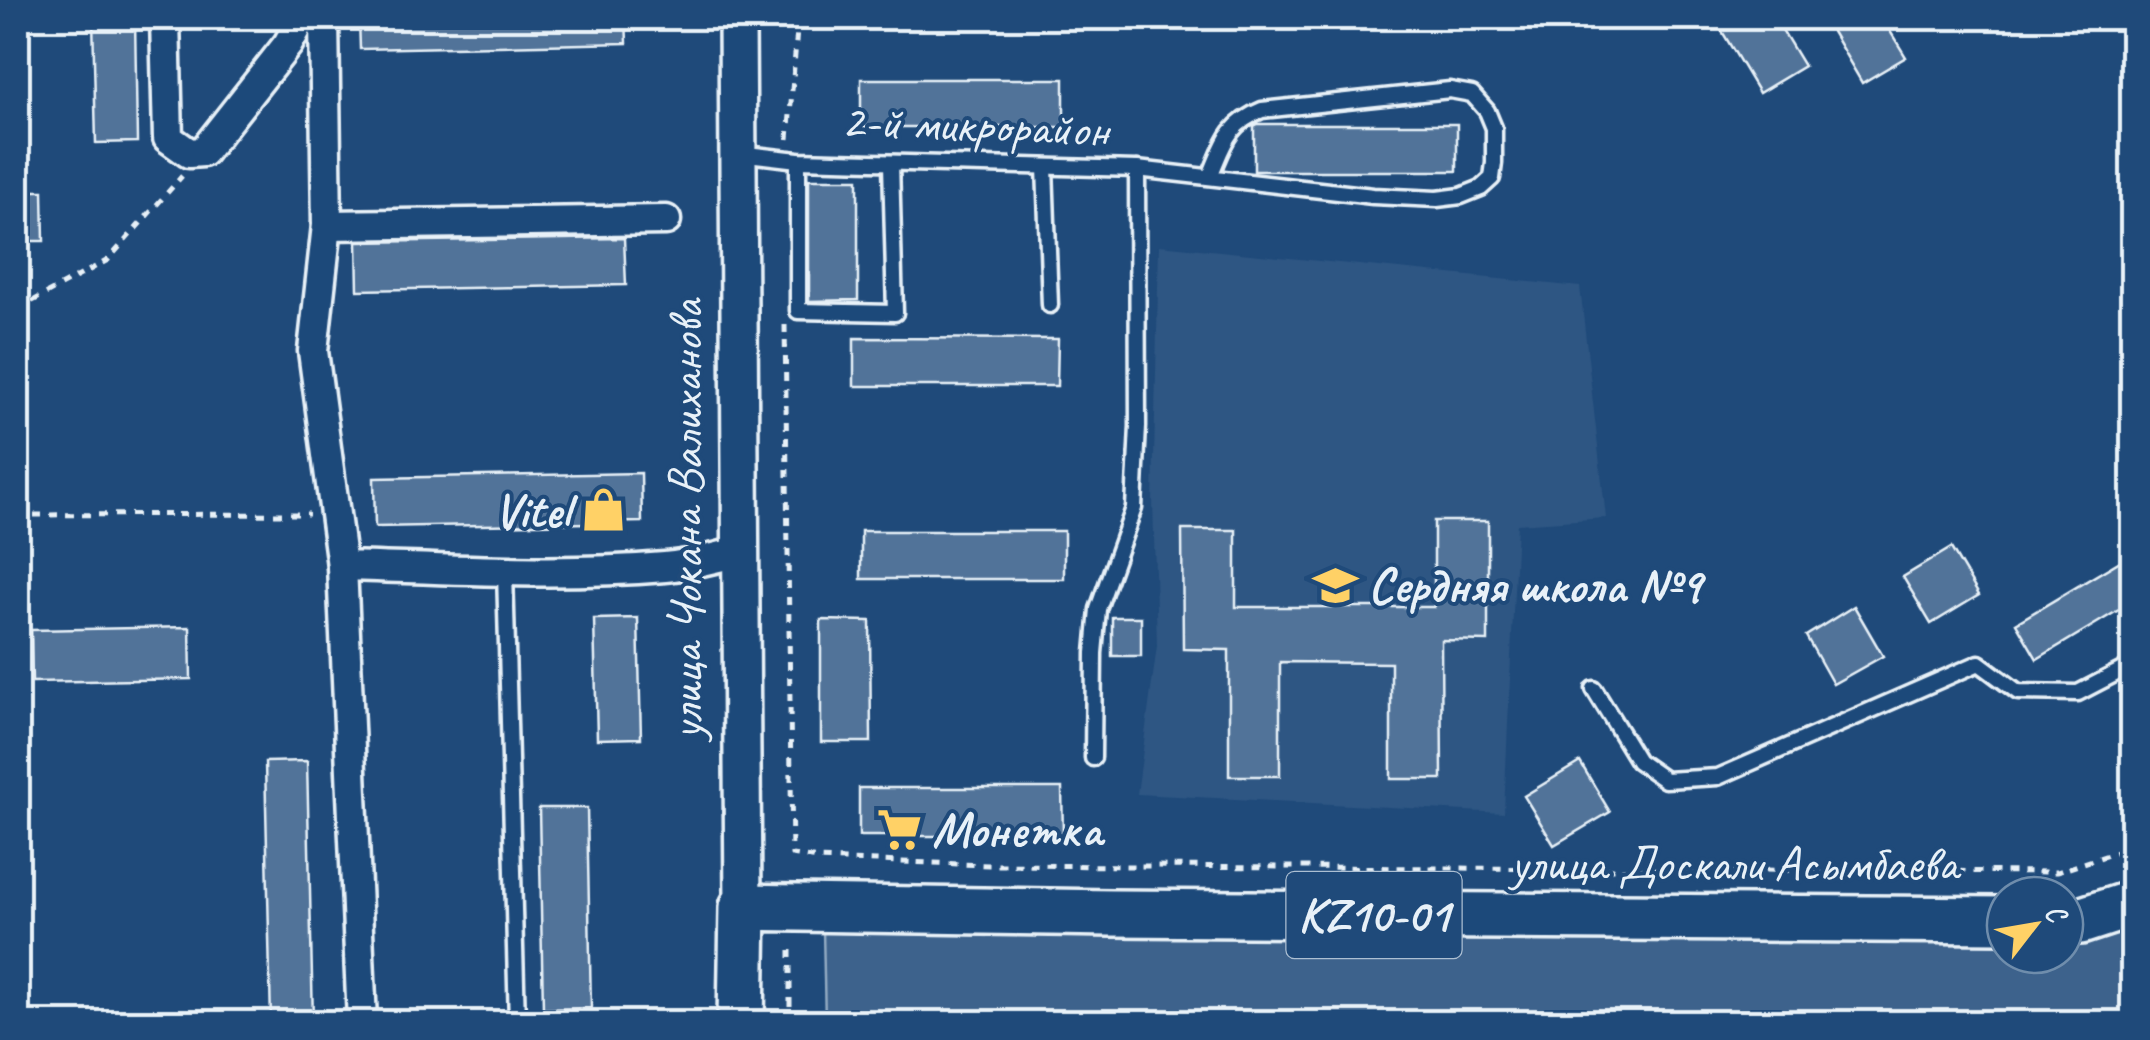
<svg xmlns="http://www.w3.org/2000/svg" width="2150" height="1040" viewBox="0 0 2150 1040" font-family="Caveat,sans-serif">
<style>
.built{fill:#2e5683}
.green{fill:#3c628c;stroke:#92aac2;stroke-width:2.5}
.building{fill:#517399;stroke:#e8f1f8;stroke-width:2.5}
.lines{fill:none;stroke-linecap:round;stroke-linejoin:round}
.service-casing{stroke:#e8f1f8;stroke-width:21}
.minor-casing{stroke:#e8f1f8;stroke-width:35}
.tertiary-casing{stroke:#e8f1f8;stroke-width:42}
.primary-casing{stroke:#e8f1f8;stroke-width:52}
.path{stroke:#e8f1f8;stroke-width:5;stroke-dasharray:8 8;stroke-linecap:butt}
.service{stroke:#1f4a7a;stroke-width:14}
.minor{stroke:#1f4a7a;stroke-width:28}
.tertiary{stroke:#1f4a7a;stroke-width:35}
.primary{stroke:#1f4a7a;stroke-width:45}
.labels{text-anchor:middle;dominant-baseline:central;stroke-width:8;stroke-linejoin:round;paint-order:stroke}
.shield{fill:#1f4a7a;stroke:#acbfd2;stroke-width:2.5}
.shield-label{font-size:48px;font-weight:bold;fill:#e8f1f8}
.street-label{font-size:50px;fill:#e8f1f8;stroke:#1f4a7a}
.poi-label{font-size:50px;font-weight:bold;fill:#e8f1f8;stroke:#1f4a7a;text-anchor:start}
</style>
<rect width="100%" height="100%" fill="#1f4a7a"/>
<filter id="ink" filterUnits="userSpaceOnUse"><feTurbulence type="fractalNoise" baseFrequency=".01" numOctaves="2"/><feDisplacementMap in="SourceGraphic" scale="20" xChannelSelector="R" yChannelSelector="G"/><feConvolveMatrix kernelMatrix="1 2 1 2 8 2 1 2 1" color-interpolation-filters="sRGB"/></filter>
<g filter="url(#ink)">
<polygon class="built" points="1159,245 1580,287 1606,518 1517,524 1504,813 1137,794 1157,646 1153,500"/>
<polygon class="green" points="2132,924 2132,1022 825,1022 823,929 2005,940 2005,955 2065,955 2065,941"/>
<g class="building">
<polygon points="93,18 135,18 137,142 96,143"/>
<polygon points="359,18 626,18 627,43 360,49"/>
<polygon points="1714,18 1775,18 1804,66 1759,93"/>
<polygon points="1824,18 1882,18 1906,57 1862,83"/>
<rect x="861" y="79" width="203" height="48"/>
<polygon points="1258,124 1457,124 1457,171 1254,171 1254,126"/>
<polygon points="809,179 858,179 858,300 809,301"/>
<polygon points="18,191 43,191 44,241 18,241"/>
<polygon points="624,238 626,285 358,290 357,242"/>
<polygon points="854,338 1058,339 1057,386 854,386"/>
<polygon points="641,473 642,522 375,527 374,478"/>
<polygon points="1434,521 1488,521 1488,641 1441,640 1442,779 1391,779 1391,663 1280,662 1280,776 1229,776 1229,650 1183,649 1182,530 1236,530 1236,607 1434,607"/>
<rect x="861" y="531" width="203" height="48"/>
<polygon points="1951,548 1979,595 1931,624 1903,577"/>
<polygon points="2132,554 2132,602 2037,659 2016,623"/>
<polygon points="1854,606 1883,656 1833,684 1806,636"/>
<rect x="1112" y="617" width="29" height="39"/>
<polygon points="638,618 641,738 597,739 594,619"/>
<polygon points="821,620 870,621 871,742 821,742"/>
<polygon points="190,627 191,679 32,682 31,630"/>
<polygon points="307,761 313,1022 271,1022 265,762"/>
<polygon points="1580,762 1610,812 1554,845 1524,796"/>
<polygon points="859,788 1062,788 1063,836 859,836"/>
<polygon points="539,808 587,808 591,1008 543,1009"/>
</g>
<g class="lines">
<defs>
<g id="service">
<path d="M738,153L798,160L1137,169L1373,196L1437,199L1461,196L1481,188L1492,178L1494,163V128L1487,111L1472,94L1450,90L1262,110C1227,124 1224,144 1210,176"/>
<polyline points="798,160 798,311 895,313 891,163"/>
<polyline points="1045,167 1050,305"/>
<polyline points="505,571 517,1022"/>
<polyline points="1594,689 1638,761 1665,780 1718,777 1979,663 2018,692 2078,693 2132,665"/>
<polyline points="1093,758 1094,653 1098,609 1134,508 1138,426 1137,169"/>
</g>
<g id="minor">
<polyline points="165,18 168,138 189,153 203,152 288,44 302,18"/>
<path d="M324,18L327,225L313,351L342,566C449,569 558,576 665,567C690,565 716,557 740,552"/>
<polyline points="327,225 666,220"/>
<polyline points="342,566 362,1022"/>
</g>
<polyline id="tertiary" points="737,18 743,907"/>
<g id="primary">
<polyline points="2065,921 2080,921 2132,904"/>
<polyline points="741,1022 743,907 1111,913 2005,920"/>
</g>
</defs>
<use href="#service" class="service-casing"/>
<use href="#minor" class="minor-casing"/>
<use href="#tertiary" class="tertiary-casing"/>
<use href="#primary" class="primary-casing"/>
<g class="path">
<polyline points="788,139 798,18"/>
<polyline points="18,309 108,260 182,176"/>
<polyline points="785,325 792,855 818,859 989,865 2057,872 2132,847"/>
<polyline points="18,515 309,514"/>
<polyline points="790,1022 790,945"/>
</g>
<use href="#service" class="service"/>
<use href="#minor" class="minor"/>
<use href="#tertiary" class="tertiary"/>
<use href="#primary" class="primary"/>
</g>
</g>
<defs>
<symbol id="shop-bare" viewBox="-9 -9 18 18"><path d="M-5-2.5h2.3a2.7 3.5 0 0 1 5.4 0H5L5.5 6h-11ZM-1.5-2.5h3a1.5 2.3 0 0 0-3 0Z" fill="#ffd166" stroke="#1f4a7a" stroke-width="2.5" paint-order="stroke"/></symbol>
<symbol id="school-bare" viewBox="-9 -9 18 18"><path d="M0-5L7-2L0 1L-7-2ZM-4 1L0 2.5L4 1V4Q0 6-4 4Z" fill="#ffd166" stroke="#1f4a7a" stroke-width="2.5" paint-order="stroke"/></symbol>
<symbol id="supermarket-bare" viewBox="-9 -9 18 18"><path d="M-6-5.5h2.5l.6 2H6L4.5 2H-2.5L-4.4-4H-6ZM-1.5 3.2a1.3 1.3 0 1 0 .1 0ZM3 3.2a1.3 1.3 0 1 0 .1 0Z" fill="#ffd166" stroke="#1f4a7a" stroke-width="2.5" paint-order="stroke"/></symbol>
</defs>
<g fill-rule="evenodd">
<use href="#shop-bare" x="572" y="478" width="63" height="63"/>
<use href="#school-bare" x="1304" y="554" width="63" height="63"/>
<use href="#supermarket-bare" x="868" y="798" width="63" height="63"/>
</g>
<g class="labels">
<rect class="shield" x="1286.5" y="872" width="175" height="86" rx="8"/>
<g class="shield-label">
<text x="1374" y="915">KZ10-01</text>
</g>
<g class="street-label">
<text transform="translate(975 125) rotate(2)">2-й микрорайон</text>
<text transform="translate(685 520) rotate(-90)">улица Чокана Валиханова</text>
<text x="1734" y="863">улица Доскали Асымбаева</text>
</g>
<g class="poi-label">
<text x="570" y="510" text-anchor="end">Vitel</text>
<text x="1368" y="585">Сердняя школа №9</text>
<text x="932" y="829">Монетка</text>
</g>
</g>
<rect width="2150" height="1040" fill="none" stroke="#1f4a7a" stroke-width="60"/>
<rect x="30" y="30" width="2090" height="980" fill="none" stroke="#e8f1f8" stroke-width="4" filter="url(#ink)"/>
<g transform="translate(2035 925) rotate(59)"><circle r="48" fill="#1f4a7a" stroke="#6f8dac" stroke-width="2.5"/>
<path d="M0-8L18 38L0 25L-18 38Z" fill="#ffd166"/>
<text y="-15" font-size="28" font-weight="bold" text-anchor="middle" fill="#e8f1f8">С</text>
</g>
</svg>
